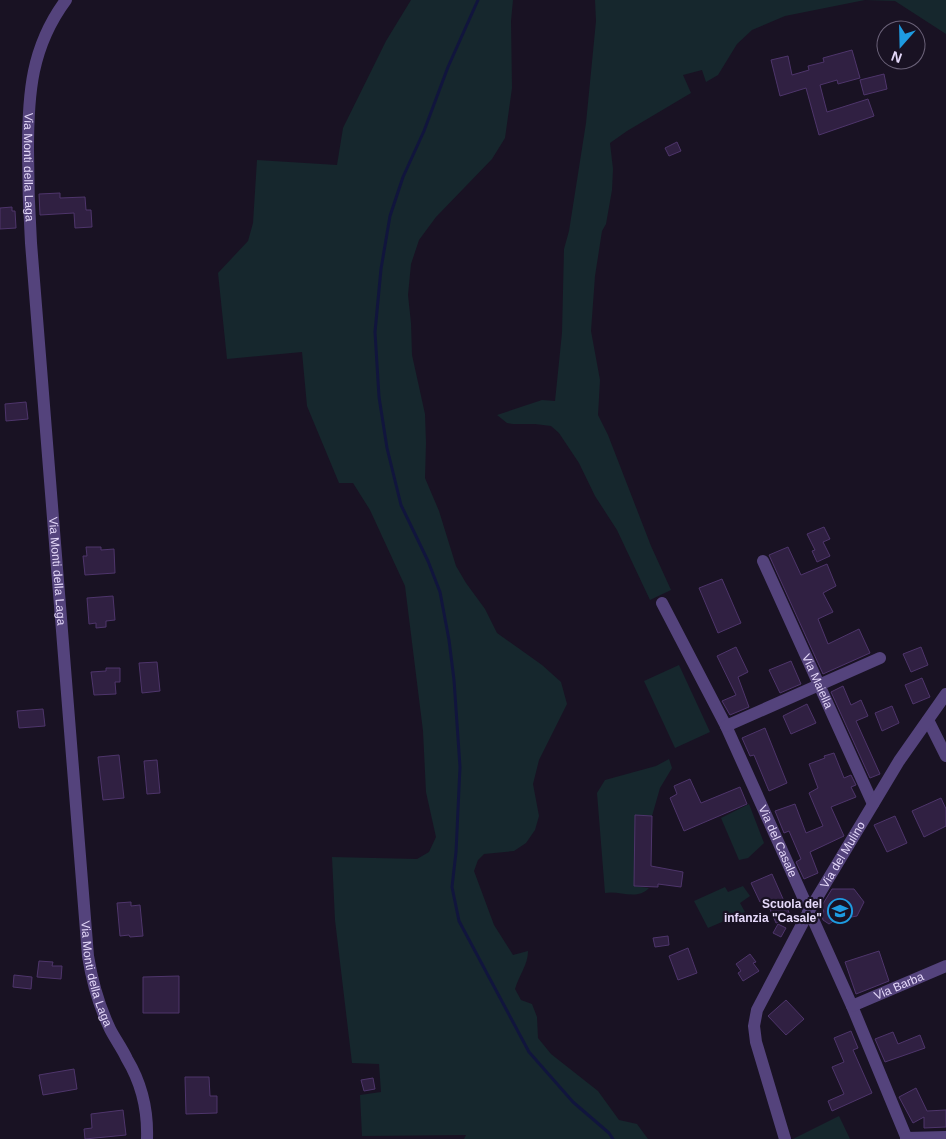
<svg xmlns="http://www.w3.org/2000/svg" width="946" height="1139" viewBox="0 0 946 1139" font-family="Helvetica,sans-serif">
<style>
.green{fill:#16272d}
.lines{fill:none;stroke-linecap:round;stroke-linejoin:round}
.stream{stroke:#11153d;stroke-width:3}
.building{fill:#302042;stroke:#4e356b}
.minor{stroke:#54437c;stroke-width:12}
.labels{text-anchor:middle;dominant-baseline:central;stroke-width:4.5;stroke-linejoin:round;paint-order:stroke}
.street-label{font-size:12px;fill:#e5d9fa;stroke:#191223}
.poi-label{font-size:12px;font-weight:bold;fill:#e5d9fa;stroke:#191223;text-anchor:end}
</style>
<rect width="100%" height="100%" fill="#191223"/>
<g class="green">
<path d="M411,0H513L511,21L512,88L505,138L492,159L436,217L419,240L411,264L408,295L411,323L412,355L425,414L426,443L425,478L439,511L456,566L466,583L485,609L497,633L542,665L561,682L567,704L539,760L533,784L539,816L535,830L526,843L514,851L484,854L478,860L474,871L494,925L513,955L528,951C528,965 519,975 515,989L521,1000L532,1004L537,1017L538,1038L551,1054L598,1091L619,1120L637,1124L648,1139H464L466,1135L362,1136L360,1095L381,1092L379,1064L352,1063L335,920L332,857L417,859L429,852L436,837L426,792L423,731L405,586L370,510L353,483H339L307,406L302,352L227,359L218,273L248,241L253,223L257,160L337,165L343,128L386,41Z"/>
<polygon points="595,0 946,0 946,34 895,1 865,0 785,16 752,30 737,44 718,75 706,82 702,70 683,75 691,93 627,131 610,143 613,169 612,190 606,224 602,231 595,276 591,331 600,380 598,415 608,435 651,546 671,590 650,600 617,530 595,496 579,463 559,433 551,426 535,424 513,424 507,423 497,415 542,400 555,401 562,333 564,249 569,231 586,123 596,21"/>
<polygon points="679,665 710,732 675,748 644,681"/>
<path d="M669,759L672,768L660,788L652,816H635L634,886L649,888C637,901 619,890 605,893L597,793L605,780L656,766Z"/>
<polygon points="749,804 764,843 748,858 739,860 721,818"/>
<polygon points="743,886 750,896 740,903 745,912 708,928 694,901 725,887 728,892"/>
<polygon points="839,1116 850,1139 793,1139"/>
</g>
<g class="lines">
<polyline class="stream" points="478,0 448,67 424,131 403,177 390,216 381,269 375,332 379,397 387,448 401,505 428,561 440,592 449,640 454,680 460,767 456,852 452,887 459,921 529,1052 573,1102 609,1133 613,1139"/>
</g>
<g class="building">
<polygon points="852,50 860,78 838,84 837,80 820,85 827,112 868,99 874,116 819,135 806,88 780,96 771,60 788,56 792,75 809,70 808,66 824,62 823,58"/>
<polygon points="884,74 887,89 864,95 860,80"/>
<polygon points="677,142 681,151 669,156 665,148"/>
<polygon points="60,193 60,198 85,197 86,210 91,210 92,227 75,228 74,213 40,215 39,194"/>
<polygon points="12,207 12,211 15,211 16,228 0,229 0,208"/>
<polygon points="26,402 28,419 6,421 5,404"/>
<polygon points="824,527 830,539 823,542 830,556 817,562 812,551 815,550 807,534"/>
<polygon points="86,547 101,547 101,550 114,549 115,573 85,575 83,556 87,556"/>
<polygon points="788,547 801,575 827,564 836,586 823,593 833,612 818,619 828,644 859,629 870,653 823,674 769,555"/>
<polygon points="722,579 741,623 718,633 699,588"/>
<polygon points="113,596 115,620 106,621 106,627 96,628 96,623 89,624 87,598"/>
<polygon points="736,647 748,672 738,677 749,707 730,715 722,701 736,695 717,656"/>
<polygon points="921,647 928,665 911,672 903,654"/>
<polygon points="791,661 801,684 780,693 769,670"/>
<polygon points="157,662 160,691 142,693 139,663"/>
<polygon points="106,668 120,668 120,682 115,682 116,694 94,695 91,672 106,671"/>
<polygon points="922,678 930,697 913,704 905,685"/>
<polygon points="843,686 851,705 861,700 868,716 856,721 880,774 870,778 831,692"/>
<polygon points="807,704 816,723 791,734 783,716"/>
<polygon points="892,706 899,723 882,731 875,713"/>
<polygon points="43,709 45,726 19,728 17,711"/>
<polygon points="765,728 787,783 769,791 754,755 750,756 742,738"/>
<polygon points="834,753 844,778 851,775 856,785 851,787 856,797 831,807 844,836 810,852 818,873 804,879 796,862 801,859 789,831 784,833 775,811 795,804 806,833 823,826 809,793 818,788 809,764 825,758 824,756"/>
<polygon points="119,755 124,798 103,800 98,757"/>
<polygon points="157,760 160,793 147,794 144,761"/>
<polygon points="690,779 701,803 740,787 747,804 684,831 670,798 677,794 674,786"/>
<polygon points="941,798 946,809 946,826 924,837 912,811"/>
<polygon points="635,815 652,816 651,866 683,872 681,887 658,884 658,887 634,886"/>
<polygon points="895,816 907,843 887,852 874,825"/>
<polygon points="772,874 791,917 776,923 766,900 760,902 751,883"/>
<polygon points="832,889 854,889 864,902 857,916 835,920 829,924 823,920 822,915 824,911 821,907"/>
<polygon points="131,902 131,906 140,905 143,936 130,937 129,935 120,936 117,903"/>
<polygon points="778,924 786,928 781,937 773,933"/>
<polygon points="668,936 669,945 655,947 653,938"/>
<polygon points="688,948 697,973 678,980 669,956"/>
<polygon points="879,951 889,981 856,994 845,962"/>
<polygon points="750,954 756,962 753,963 759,971 743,981 738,973 741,971 736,964"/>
<polygon points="39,961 53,962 52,966 62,966 61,979 37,977"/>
<polygon points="14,975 32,977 31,989 13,987"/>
<polygon points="179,976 179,1013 143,1013 143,977"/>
<polygon points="786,1000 804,1019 786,1035 768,1016"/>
<polygon points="851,1031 858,1048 853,1050 872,1093 832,1111 828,1101 844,1094 832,1067 844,1062 834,1038"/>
<polygon points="893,1032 898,1044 920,1035 925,1048 885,1062 875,1039"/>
<polygon points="74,1069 77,1089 43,1095 39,1075"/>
<polygon points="185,1077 209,1077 210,1096 217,1096 217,1113 186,1114"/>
<polygon points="373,1078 375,1089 364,1091 361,1080"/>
<polygon points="916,1088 927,1111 946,1110 946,1127 924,1128 924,1117 913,1123 899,1097"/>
<polygon points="123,1110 126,1135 85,1139 84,1129 92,1128 91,1114"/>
</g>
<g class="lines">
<g class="minor">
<path id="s1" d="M66,0C31,47 28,94 28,150C28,181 29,212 31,243L88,956C92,981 99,1006 110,1029C115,1039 122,1048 127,1059C142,1084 148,1110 147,1139"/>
<path id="s2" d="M763,561L873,804"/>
<path id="s3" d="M662,603L726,726L852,1006L907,1139"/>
<polyline points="928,720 946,756"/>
<polyline points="726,726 880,658"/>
<path id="s4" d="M852,1006L946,966"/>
<polyline points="906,1138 946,1137"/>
<path id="s5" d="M785,1139L756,1042L754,1026L757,1010L809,911L899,761L946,694"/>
</g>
</g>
<defs>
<symbol id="school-ring" viewBox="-11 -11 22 22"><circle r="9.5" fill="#191223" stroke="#1e9be1" stroke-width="1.5"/><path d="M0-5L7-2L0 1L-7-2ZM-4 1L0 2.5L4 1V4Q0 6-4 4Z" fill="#1e9be1"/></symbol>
</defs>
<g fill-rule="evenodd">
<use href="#school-ring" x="826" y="897" width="28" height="28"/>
</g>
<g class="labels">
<g class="street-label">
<text stroke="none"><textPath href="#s1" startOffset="175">Via Monti della Laga</textPath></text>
<text stroke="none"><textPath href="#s1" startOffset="580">Via Monti della Laga</textPath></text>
<text stroke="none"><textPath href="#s2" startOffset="132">Via Maiella</textPath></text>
<text stroke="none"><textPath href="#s3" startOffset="265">Via del Casale</textPath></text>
<text stroke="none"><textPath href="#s5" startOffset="311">Via del Mulino</textPath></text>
<text stroke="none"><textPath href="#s1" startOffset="985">Via Monti della Laga</textPath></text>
<text stroke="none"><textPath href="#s4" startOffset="51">Via Barba</textPath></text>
</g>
<g class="poi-label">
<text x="822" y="904">Scuola del<tspan x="822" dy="14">infanzia "Casale"</tspan></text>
</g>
</g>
<g transform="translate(901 45) rotate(200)"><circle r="24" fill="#191223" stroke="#6b6279"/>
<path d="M0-4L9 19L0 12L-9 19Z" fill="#1e9be1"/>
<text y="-8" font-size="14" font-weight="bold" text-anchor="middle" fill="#e5d9fa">N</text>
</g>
</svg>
